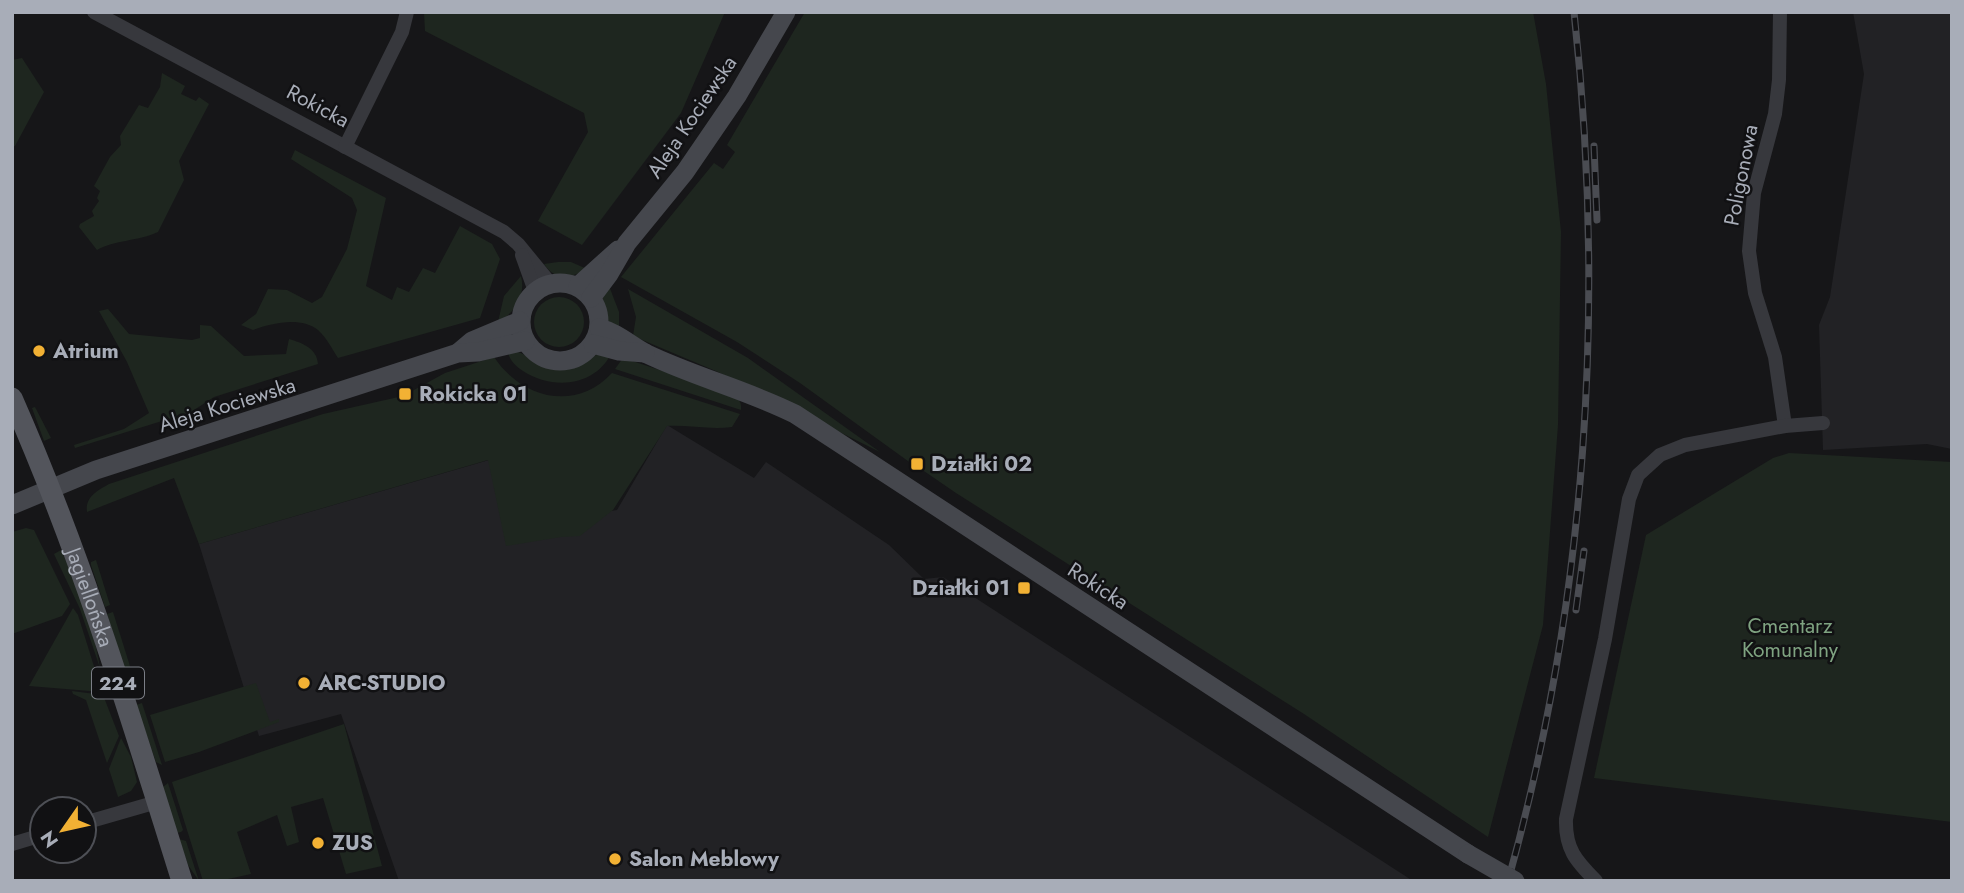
<svg xmlns="http://www.w3.org/2000/svg" width="1964" height="893" viewBox="0 0 1964 893" font-family="Jost,sans-serif">
<style>
.built{fill:#222225}
.green{fill:#1e261f}
.lines{fill:none;stroke-linecap:round;stroke-linejoin:round}
.street{stroke:#37383d;stroke-width:14}
.secondary{stroke:#45474d;stroke-width:19}
.primary{stroke:#53555c;stroke-width:21}
.rail-casing{stroke:#4a4c52;stroke-width:7}
.rail{stroke:#111113;stroke-width:4.5;stroke-dasharray:13;stroke-linecap:butt}
.secondary-bridge{stroke:#45474d;stroke-width:19}
.poi-dot{fill:#f2b134;stroke:#111113;stroke-width:2.5}
.labels{text-anchor:middle;dominant-baseline:central;stroke-width:5;stroke-linejoin:round;paint-order:stroke}
.shield{fill:#111113;stroke:#7b7e86;stroke-width:2}
.shield-label{font-size:19px;font-weight:bold;fill:#a8adb8}
.street-label{font-size:21px;fill:#a8adb8;stroke:#111113}
.poi-label{font-size:21px;font-weight:bold;fill:#a8adb8;stroke:#111113;text-anchor:start}
.park-label{font-size:21px;fill:#7fa381;stroke:#111113}
</style>
<rect width="100%" height="100%" fill="#161618"/>
<g class="built">
<polygon points="1853,12 1952,12 1952,449 1927,444 1823,450 1819,325 1830,297 1864,74"/>
<polygon points="667,425 754,478 766,462 889,545 924,579 943,577 1413,881 399,881 341,714 259,736 199,544 489,460 506,528 617,510"/>
</g>
<g class="green">
<polygon points="424,12 725,12 681,113 582,245 538,221 588,132 584,113 425,31"/>
<polygon points="805,12 1533,12 1546,84 1561,232 1558,425 1543,625 1488,837 1304,714 956,493 921,469 921,465 915,460 912,464 800,383 737,342 621,277 714,163 723,169 735,152 727,145"/>
<polygon points="22,58 44,92 15,146 12,147 12,60"/>
<path d="M162,73L185,86L181,94L196,101L199,97L209,104L179,161L184,180L158,232C139,241 114,240 97,250L79,227L80,224L94,216L92,211L99,201L97,198L100,191L94,186L110,157L121,145L120,136L139,105L148,108L160,87Z"/>
<path d="M295,150L386,198L366,286L392,300L397,287L409,292L423,268L435,273L460,226L492,244L500,259L480,318L338,358C332,349 327,338 318,330C301,316 271,323 253,330L241,325L256,314L268,289L287,290L312,303L322,297L347,249L357,210L352,198L291,159Z"/>
<path d="M558,262H571L587,269C571,278 556,282 544,264Z"/>
<path d="M521,276C526,295 515,313 498,322L504,296Z"/>
<path d="M609,286L619,312V331C603,320 596,303 609,286Z"/>
<polygon points="628,289 748,358 880,452 718,372 633,336 636,317"/>
<circle cx="559" cy="322" r="25"/>
<path d="M108,309L129,334L192,340L200,338V325L211,326L244,356L286,354L289,339C302,343 317,348 318,364L214,397L191,412L75,448L74,445L124,429L149,413L127,362L99,311Z"/>
<path d="M507,350C527,351 535,366 553,367C575,368 589,352 611,354C594,387 552,390 523,371C515,366 509,359 507,350Z"/>
<path d="M494,357C522,399 576,412 612,373L740,414L732,427C711,430 689,425 667,426L613,510L580,536L561,537L506,546L488,460L199,544L174,478L87,512C85,497 97,491 109,484L323,414L403,396L445,373Z"/>
<path d="M623,358L730,393C737,397 742,401 741,410L615,369Z"/>
<polygon points="35,407 51,438 44,441 32,408"/>
<polygon points="1789,453 1952,462 1952,822 1594,778 1646,535 1773,458"/>
<polygon points="26,528 34,530 70,604 62,616 12,634 12,532"/>
<path d="M61,550C80,591 93,623 100,668L80,609L54,554Z"/>
<polygon points="96,560 110,605 105,607 91,565 91,562"/>
<polygon points="73,608 78,615 102,692 29,686"/>
<polygon points="113,612 140,698 134,698 107,614"/>
<polygon points="256,683 270,722 279,719 279,722 199,752 165,762 150,715"/>
<polygon points="72,691 103,695 119,736 107,763 86,700 73,694"/>
<polygon points="142,703 162,765 156,762 136,705"/>
<polygon points="344,724 382,866 346,874 323,798 291,807 299,842 287,846 277,815 237,832 251,874 219,881 203,881 172,782"/>
<polygon points="121,738 131,757 137,782 131,791 118,797 109,769"/>
<polygon points="168,783 183,830 181,832 177,833 163,787"/>
<polygon points="179,839 186,841 199,881 188,865"/>
</g>
<g class="lines">
<g class="street">
<polyline points="94,12 504,232 518,244 550,283"/>
<polyline points="1780,12 1779,80 1775,114 1754,193 1749,251 1755,293 1775,357 1785,426"/>
<polyline points="345,147 402,32 407,12"/>
<polyline points="522,255 535,291"/>
<polyline points="84,823 157,802"/>
<polyline points="12,844 42,835"/>
<path d="M1596,881C1576,861 1565,849 1566,819L1605,639L1629,499L1638,475L1660,455L1685,445L1785,426L1823,423"/>
</g>
<g class="secondary">
<circle cx="560" cy="322" r="39"/>
<polyline points="578,286 618,250"/>
<polyline points="591,298 609,274 627,243 685,172 737,96 786,12"/>
<path d="M599,328C618,333 631,346 647,354C695,377 747,390 795,414L1468,854"/>
<polyline points="593,344 619,351 645,353"/>
<polyline points="459,352 472,341 520,321"/>
<polyline points="12,505 96,470 458,353 478,352 525,341"/>
</g>
<path class="primary" id="s1" d="M12,398C81,554 131,718 182,881"/>
<defs>
<g id="rail">
<polyline points="1594,146 1597,220"/>
<polyline points="1576,610 1584,551"/>
<path d="M1508,881C1587,598 1606,304 1574,12"/>
</g>
</defs>
<use href="#rail" class="rail-casing"/>
<use href="#rail" class="rail"/>
<polyline class="secondary-bridge" points="1468,854 1515,881"/>
</g>
<g class="poi-dot">
<circle cx="39" cy="351" r="7"/>
<rect x="398" y="387" width="14" height="14" rx="3.5"/>
<rect x="910" y="457" width="14" height="14" rx="3.5"/>
<rect x="1017" y="581" width="14" height="14" rx="3.5"/>
<circle cx="304" cy="683" r="7"/>
<circle cx="318" cy="843" r="7"/>
<circle cx="615" cy="859" r="7"/>
</g>
<g class="labels">
<rect class="shield" x="92" y="667.5" width="52" height="31" rx="5"/>
<g class="shield-label">
<text x="118" y="683">224</text>
</g>
<g class="street-label">
<text transform="translate(318 106) rotate(28)">Rokicka</text>
<text transform="translate(692 117) rotate(-56)">Aleja Kociewska</text>
<text transform="translate(1741 175) rotate(-79)">Poligonowa</text>
<text transform="translate(227 405) rotate(-17)">Aleja Kociewska</text>
<text transform="translate(1098 586) rotate(33)">Rokicka</text>
<text stroke="none"><textPath href="#s1" startOffset="214">Jagiellońska</textPath></text>
</g>
<g class="poi-label">
<text x="53" y="351">Atrium</text>
<text x="419" y="394">Rokicka 01</text>
<text x="931" y="464">Działki 02</text>
<text x="1010" y="588" text-anchor="end">Działki 01</text>
<text x="318" y="683">ARC-STUDIO</text>
<text x="332" y="843">ZUS</text>
<text x="629" y="859">Salon Meblowy</text>
</g>
<g class="park-label">
<text x="1790" y="626">Cmentarz<tspan x="1790" dy="24">Komunalny</tspan></text>
</g>
</g>
<rect width="1964" height="893" fill="none" stroke="#a8adb8" stroke-width="28"/>
<g transform="translate(63 830) rotate(236)"><circle r="33" fill="#111113" stroke="#4d4f55" stroke-width="2"/>
<path d="M0-5L12 26L0 18L-12 26Z" fill="#f2b134"/>
<text y="-10" font-size="19" font-weight="bold" text-anchor="middle" fill="#a8adb8">N</text>
</g>
</svg>
